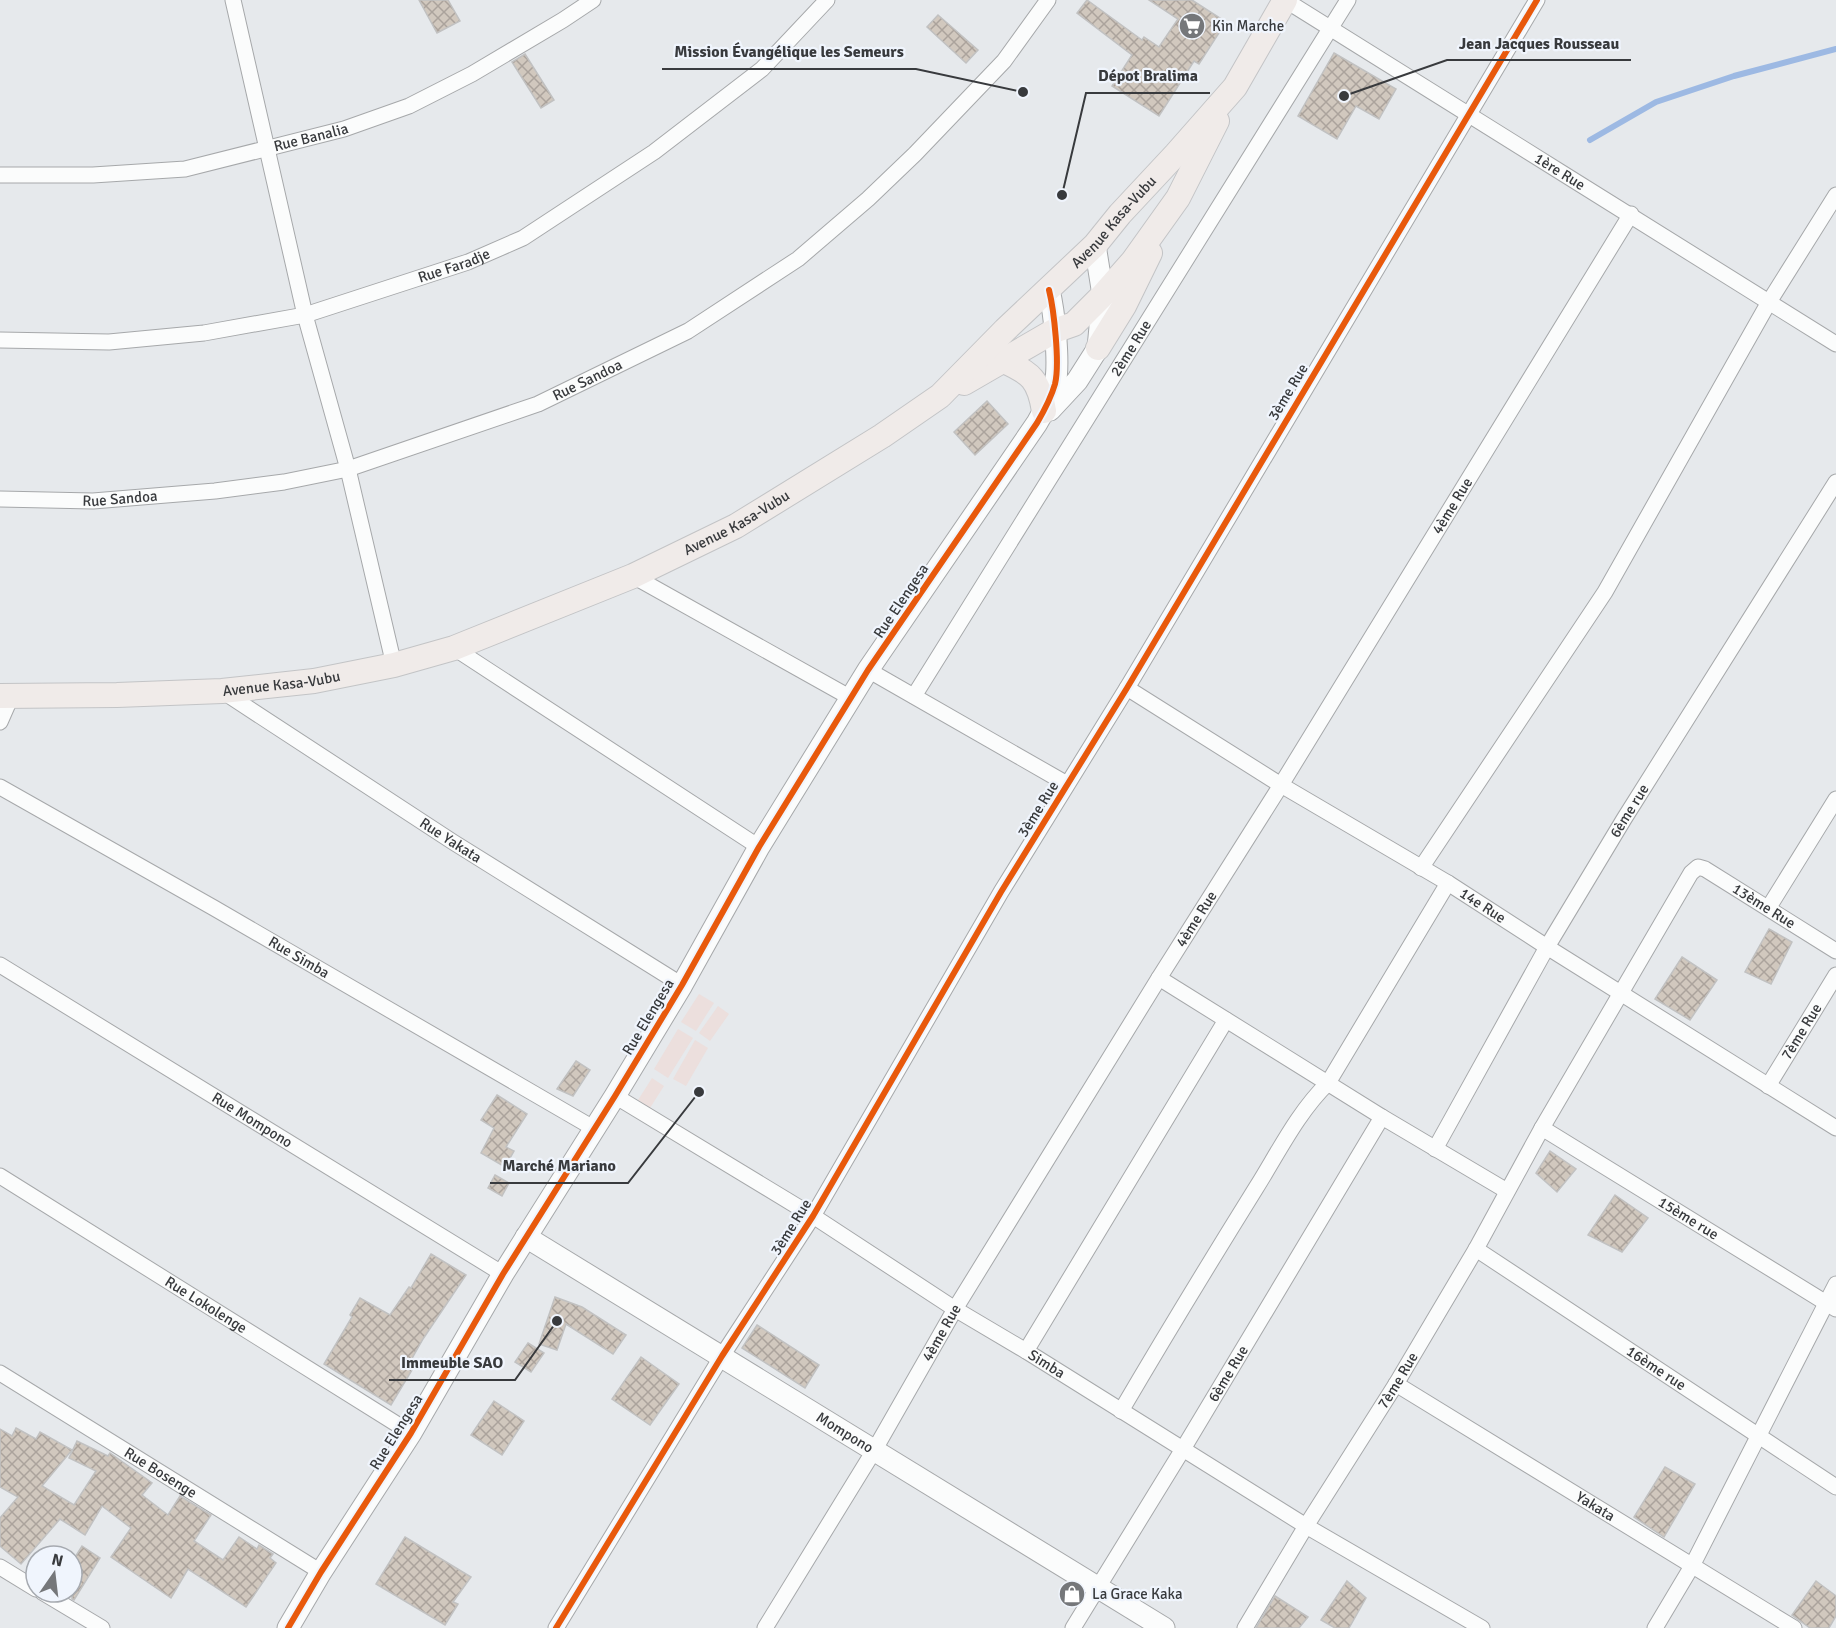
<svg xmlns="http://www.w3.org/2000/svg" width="1836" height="1628" viewBox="0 0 1836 1628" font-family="Signika,sans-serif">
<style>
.commercial{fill:#ecdfdd}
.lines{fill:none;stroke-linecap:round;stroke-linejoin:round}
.stream{stroke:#9db9e3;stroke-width:6}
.building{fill:url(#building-cross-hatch);stroke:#c1c1c1;stroke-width:1.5}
.street-casing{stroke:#a6a8aa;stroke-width:17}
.secondary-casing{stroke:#a6a8aa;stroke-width:23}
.primary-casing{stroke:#c3c4c6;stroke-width:26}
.street{stroke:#fbfcfc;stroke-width:15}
.secondary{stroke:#fbfcfc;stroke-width:21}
.primary{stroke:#f0ebe9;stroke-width:24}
.cycleway-casing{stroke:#f0f5fd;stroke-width:10}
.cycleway{stroke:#e8590c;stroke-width:6}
.labels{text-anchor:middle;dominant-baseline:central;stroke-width:4.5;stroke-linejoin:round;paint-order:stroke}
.poi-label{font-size:15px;fill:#383a3d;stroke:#f0f5fd;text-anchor:start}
.street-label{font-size:15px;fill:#383a3d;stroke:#f0f5fd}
.leader{fill:none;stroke:#383a3d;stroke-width:2}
.callout-dot{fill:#383a3d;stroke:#f0f5fd;stroke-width:2}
.callout-label{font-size:16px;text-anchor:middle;font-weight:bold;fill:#383a3d;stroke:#f0f5fd;stroke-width:4.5;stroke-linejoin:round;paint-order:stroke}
</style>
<defs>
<pattern id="building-cross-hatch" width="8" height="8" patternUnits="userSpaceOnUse" patternTransform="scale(1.5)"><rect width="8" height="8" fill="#d1c8be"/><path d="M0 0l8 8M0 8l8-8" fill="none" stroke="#aba39c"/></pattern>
</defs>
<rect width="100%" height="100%" fill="#e6e9ec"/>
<g class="commercial">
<polygon points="699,994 714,1003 696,1031 681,1022"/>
<polygon points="718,1006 729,1014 710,1041 699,1033"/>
<polygon points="678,1029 693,1038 668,1078 654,1069"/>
<polygon points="695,1040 708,1048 686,1086 673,1079"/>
<polygon points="652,1078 664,1086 650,1108 638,1100"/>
</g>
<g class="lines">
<polyline class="stream" points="1590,140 1656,102 1734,76 1836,49"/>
</g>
<g class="building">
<polygon points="419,0 448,0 460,21 437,33"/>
<polygon points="1087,0 1142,40 1144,37 1159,47 1178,19 1149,0 1192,0 1226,22 1199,64 1194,61 1159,116 1112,86 1132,55 1077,13"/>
<polygon points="938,15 978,50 966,63 927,27"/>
<polygon points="1334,53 1396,89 1379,119 1356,106 1337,139 1298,116"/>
<polygon points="525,54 554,100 541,108 512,62"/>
<polygon points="987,401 1008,424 975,455 954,432"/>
<polygon points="1769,929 1792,942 1771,984 1745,972"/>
<polygon points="1682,957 1717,980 1690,1020 1655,999"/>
<polygon points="576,1061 590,1070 573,1096 557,1089"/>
<polygon points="497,1095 527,1114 506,1147 514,1151 505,1167 481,1153 494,1128 481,1120"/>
<polygon points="1550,1151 1576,1169 1557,1192 1536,1173"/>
<polygon points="495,1175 509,1183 502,1196 488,1188"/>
<polygon points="1615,1195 1648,1218 1622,1252 1588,1235"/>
<polygon points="431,1254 466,1275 423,1339 410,1362 415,1365 391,1405 324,1364 352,1317 350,1315 360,1298 390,1315 409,1287 411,1288"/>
<polygon points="555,1297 582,1307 626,1335 613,1354 566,1324 557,1350 539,1344"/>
<polygon points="757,1325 819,1365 805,1388 742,1348"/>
<polygon points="528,1343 544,1353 531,1372 515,1362"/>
<polygon points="641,1357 679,1384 650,1425 612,1399"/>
<polygon points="494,1401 524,1421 502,1455 471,1435"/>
<polygon points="16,1428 36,1439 40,1432 72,1450 42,1486 74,1505 96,1471 69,1458 77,1441 108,1456 110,1453 152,1483 142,1495 168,1515 180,1496 211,1515 194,1541 223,1560 239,1537 257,1549 259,1545 273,1554 270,1558 276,1563 246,1607 188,1569 171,1598 111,1557 131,1528 102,1506 85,1535 60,1519 21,1564 0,1546 0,1518 18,1497 0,1487 0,1429 12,1436"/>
<polygon points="1665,1467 1695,1484 1664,1537 1634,1517"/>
<polygon points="405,1537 471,1577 453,1602 458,1604 445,1625 376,1584"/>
<polygon points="82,1546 100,1558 74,1600 72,1599 72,1562"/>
<polygon points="1347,1581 1366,1598 1349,1628 1335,1628 1321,1620"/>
<polygon points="1816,1581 1836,1596 1836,1616 1829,1628 1810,1628 1792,1615"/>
<polygon points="1275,1596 1308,1617 1299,1628 1256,1628"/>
</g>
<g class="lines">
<defs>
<g id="street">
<polyline points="233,0 305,315 348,469 394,665"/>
<path id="s1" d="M1285,0C1468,116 1653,228 1836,344"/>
<path id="s2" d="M0,175H93L185,169L344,129L409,106L472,74L563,20L593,0"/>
<path id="s3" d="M0,340L109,342L204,333L305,315L468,262L523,238L654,152L762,69L827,0"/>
<path id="s4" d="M0,499L93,501L215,491L284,482L348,469L538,404L688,331L798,259L868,199L915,154L1004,61L1048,0"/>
<polyline points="633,576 851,698"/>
<polyline points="454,648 759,847"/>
<polyline points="868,670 1067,784"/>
<path id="s5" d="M1127,688L1281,785L1448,883L1547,947L1836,1128"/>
<path id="s6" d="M222,691L453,842L682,985"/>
<path id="s7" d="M914,696L1348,0"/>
<polyline points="0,722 11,697"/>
<path id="s8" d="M0,787L214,908L595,1129"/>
<polyline points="1421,868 1605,592 1769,302 1836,195"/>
<polyline points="1769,907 1836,799"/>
<path id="s9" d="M0,965L503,1274"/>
<polyline points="1159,978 1382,1117 1507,1191"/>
<path id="s10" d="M1768,1086L1836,975"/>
<path id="s11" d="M615,1096L813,1216L955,1309L1026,1351L1306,1526L1482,1628"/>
<path id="s12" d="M1542,1128L1836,1309"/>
<path id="s13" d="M1435,1149L1547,947L1624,819L1836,482"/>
<path id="s14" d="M0,1176L411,1433"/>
<path id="s15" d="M1476,1249L1836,1487"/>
<polyline points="1026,1351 1226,1020"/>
<path id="s16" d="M0,1373L321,1572"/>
<path id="s17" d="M1396,1384L1794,1628"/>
<path d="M1121,1411C1165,1336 1210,1262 1256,1188C1278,1153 1298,1112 1328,1083L1448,883"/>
<polyline points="0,1567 36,1589"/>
<polyline points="42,1592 102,1628"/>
<polyline points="556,1628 722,1356 813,1216 1001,892 1127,688 1537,0"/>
<path id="s18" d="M765,1628L875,1449L955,1309L1159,978L1281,785L1631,214"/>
<path id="s19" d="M1073,1628L1183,1449L1382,1117"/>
<path id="s20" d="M1245,1628L1306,1526L1396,1384L1476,1249L1542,1128L1691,873L1698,867L1705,869L1836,951"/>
<polyline points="1655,1628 1692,1566 1836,1284"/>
</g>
<g id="secondary">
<polyline points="1050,410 1077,381 1098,348 1103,295 1095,245"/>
<path id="s21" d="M526,1237L1164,1628"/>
<path d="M288,1628L321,1572L411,1433L503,1274L615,1096L682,985L759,847L868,670L1037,423C1044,411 1051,398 1055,384C1060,364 1054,310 1049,290"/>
</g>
<g id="primary">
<polyline points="1098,348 1124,306 1150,253"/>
<path d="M1004,361C1031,373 1039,380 1044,411"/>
<polyline points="964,383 1054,331 1074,324 1103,295 1133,261 1178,198 1217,121"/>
<path id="s22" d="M0,696L117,695L222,691L314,681L394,665L454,648L633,576L736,526L882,436L940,396L1005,330L1095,245L1120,214L1176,154L1235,87L1285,0"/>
</g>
</defs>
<use href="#street" class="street-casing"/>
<use href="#secondary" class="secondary-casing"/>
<use href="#primary" class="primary-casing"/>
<use href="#street" class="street"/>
<use href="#secondary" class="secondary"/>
<use href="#primary" class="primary"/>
<defs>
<g id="cycleway">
<path d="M288,1628L321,1572L411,1433L503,1274L615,1096L682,985L759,847L868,670L1037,423C1044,411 1051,398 1055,384C1060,364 1054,310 1049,290"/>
<polyline points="556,1628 722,1356 813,1216 1001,892 1127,688 1537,0"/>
</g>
</defs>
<use href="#cycleway" class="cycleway-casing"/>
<use href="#cycleway" class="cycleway"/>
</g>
<defs>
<symbol id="supermarket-disc" viewBox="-11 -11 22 22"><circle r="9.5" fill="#75777a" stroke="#f0f5fd"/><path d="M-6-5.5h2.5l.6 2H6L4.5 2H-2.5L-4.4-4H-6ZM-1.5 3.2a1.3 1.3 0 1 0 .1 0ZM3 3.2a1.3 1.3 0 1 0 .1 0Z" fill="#fff"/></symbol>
<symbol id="shop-disc" viewBox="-11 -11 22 22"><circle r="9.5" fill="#75777a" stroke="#f0f5fd"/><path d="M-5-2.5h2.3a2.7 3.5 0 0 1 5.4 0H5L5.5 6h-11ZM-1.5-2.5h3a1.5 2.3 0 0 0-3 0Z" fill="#fff"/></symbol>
</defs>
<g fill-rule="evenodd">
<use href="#supermarket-disc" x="1177" y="11" width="30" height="30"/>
<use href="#shop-disc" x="1057" y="1579" width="30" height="30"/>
</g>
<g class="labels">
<g class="poi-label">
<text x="1212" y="26">Kin Marche</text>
<text x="1092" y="1594">La Grace Kaka</text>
</g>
<g class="street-label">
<text stroke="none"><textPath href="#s2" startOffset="315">Rue Banalia</textPath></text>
<text stroke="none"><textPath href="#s1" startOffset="324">1ère Rue</textPath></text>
<text stroke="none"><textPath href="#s22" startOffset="1254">Avenue Kasa-Vubu</textPath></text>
<text stroke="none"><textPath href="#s3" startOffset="464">Rue Faradje</textPath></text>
<text stroke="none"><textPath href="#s7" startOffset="410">2ème Rue</textPath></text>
<text stroke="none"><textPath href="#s4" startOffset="606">Rue Sandoa</textPath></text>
<text transform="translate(1288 392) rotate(-59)">3ème Rue</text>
<text stroke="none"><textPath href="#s4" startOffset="120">Rue Sandoa</textPath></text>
<text stroke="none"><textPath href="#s18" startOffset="1316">4ème Rue</textPath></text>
<text stroke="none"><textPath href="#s22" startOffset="768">Avenue Kasa-Vubu</textPath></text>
<text transform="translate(901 601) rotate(-56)">Rue Elengesa</text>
<text stroke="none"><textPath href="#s22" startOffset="282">Avenue Kasa-Vubu</textPath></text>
<text transform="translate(1038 809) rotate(-58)">3ème Rue</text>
<text stroke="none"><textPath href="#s13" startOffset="390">6ème rue</textPath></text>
<text stroke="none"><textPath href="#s6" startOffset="273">Rue Yakata</textPath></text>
<text stroke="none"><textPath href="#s20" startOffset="963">13ème Rue</textPath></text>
<text stroke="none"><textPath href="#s5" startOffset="417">14e Rue</textPath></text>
<text stroke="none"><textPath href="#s18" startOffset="830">4ème Rue</textPath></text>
<text stroke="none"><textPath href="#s8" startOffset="344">Rue Simba</textPath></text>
<text transform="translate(648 1017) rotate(-59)">Rue Elengesa</text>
<text stroke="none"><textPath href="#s10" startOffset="64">7ème Rue</textPath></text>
<text stroke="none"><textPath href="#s9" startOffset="296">Rue Mompono</textPath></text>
<text stroke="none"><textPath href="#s12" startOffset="172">15ème rue</textPath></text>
<text transform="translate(791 1227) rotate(-58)">3ème Rue</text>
<text stroke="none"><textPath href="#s14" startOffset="243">Rue Lokolenge</textPath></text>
<text stroke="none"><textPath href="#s18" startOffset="344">4ème Rue</textPath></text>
<text stroke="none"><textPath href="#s11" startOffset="508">Simba</textPath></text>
<text stroke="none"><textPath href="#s15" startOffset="216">16ème rue</textPath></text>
<text stroke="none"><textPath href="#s19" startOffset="298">6ème Rue</textPath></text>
<text stroke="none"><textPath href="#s20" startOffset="291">7ème Rue</textPath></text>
<text stroke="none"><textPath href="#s21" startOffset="374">Mompono</textPath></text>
<text transform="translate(396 1432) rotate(-58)">Rue Elengesa</text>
<text stroke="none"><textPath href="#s16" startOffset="189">Rue Bosenge</textPath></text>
<text stroke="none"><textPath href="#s17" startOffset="234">Yakata</textPath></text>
</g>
</g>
<path class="leader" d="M1344 96L1447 60H1631M1023 92L916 69H662M1062 195L1086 93H1210M699 1092L628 1183H490M557 1321L515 1380H389"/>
<g class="callout-dot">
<circle cx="1344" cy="96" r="6"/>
<circle cx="1023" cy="92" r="6"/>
<circle cx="1062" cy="195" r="6"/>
<circle cx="699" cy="1092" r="6"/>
<circle cx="557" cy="1321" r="6"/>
</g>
<g class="callout-label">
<text x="1539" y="49">Jean Jacques Rousseau</text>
<text x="789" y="57">Mission Évangélique les Semeurs</text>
<text x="1148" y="81">Dépot Bralima</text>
<text x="559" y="1171">Marché Mariano</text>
<text x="452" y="1368">Immeuble SAO</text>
</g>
<g transform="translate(54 1574) rotate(14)"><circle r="28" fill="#f0f5fd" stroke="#a6aab0" stroke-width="1.5"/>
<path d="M0-4.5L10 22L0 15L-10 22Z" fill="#75777a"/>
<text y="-9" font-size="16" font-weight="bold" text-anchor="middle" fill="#383a3d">N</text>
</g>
</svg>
